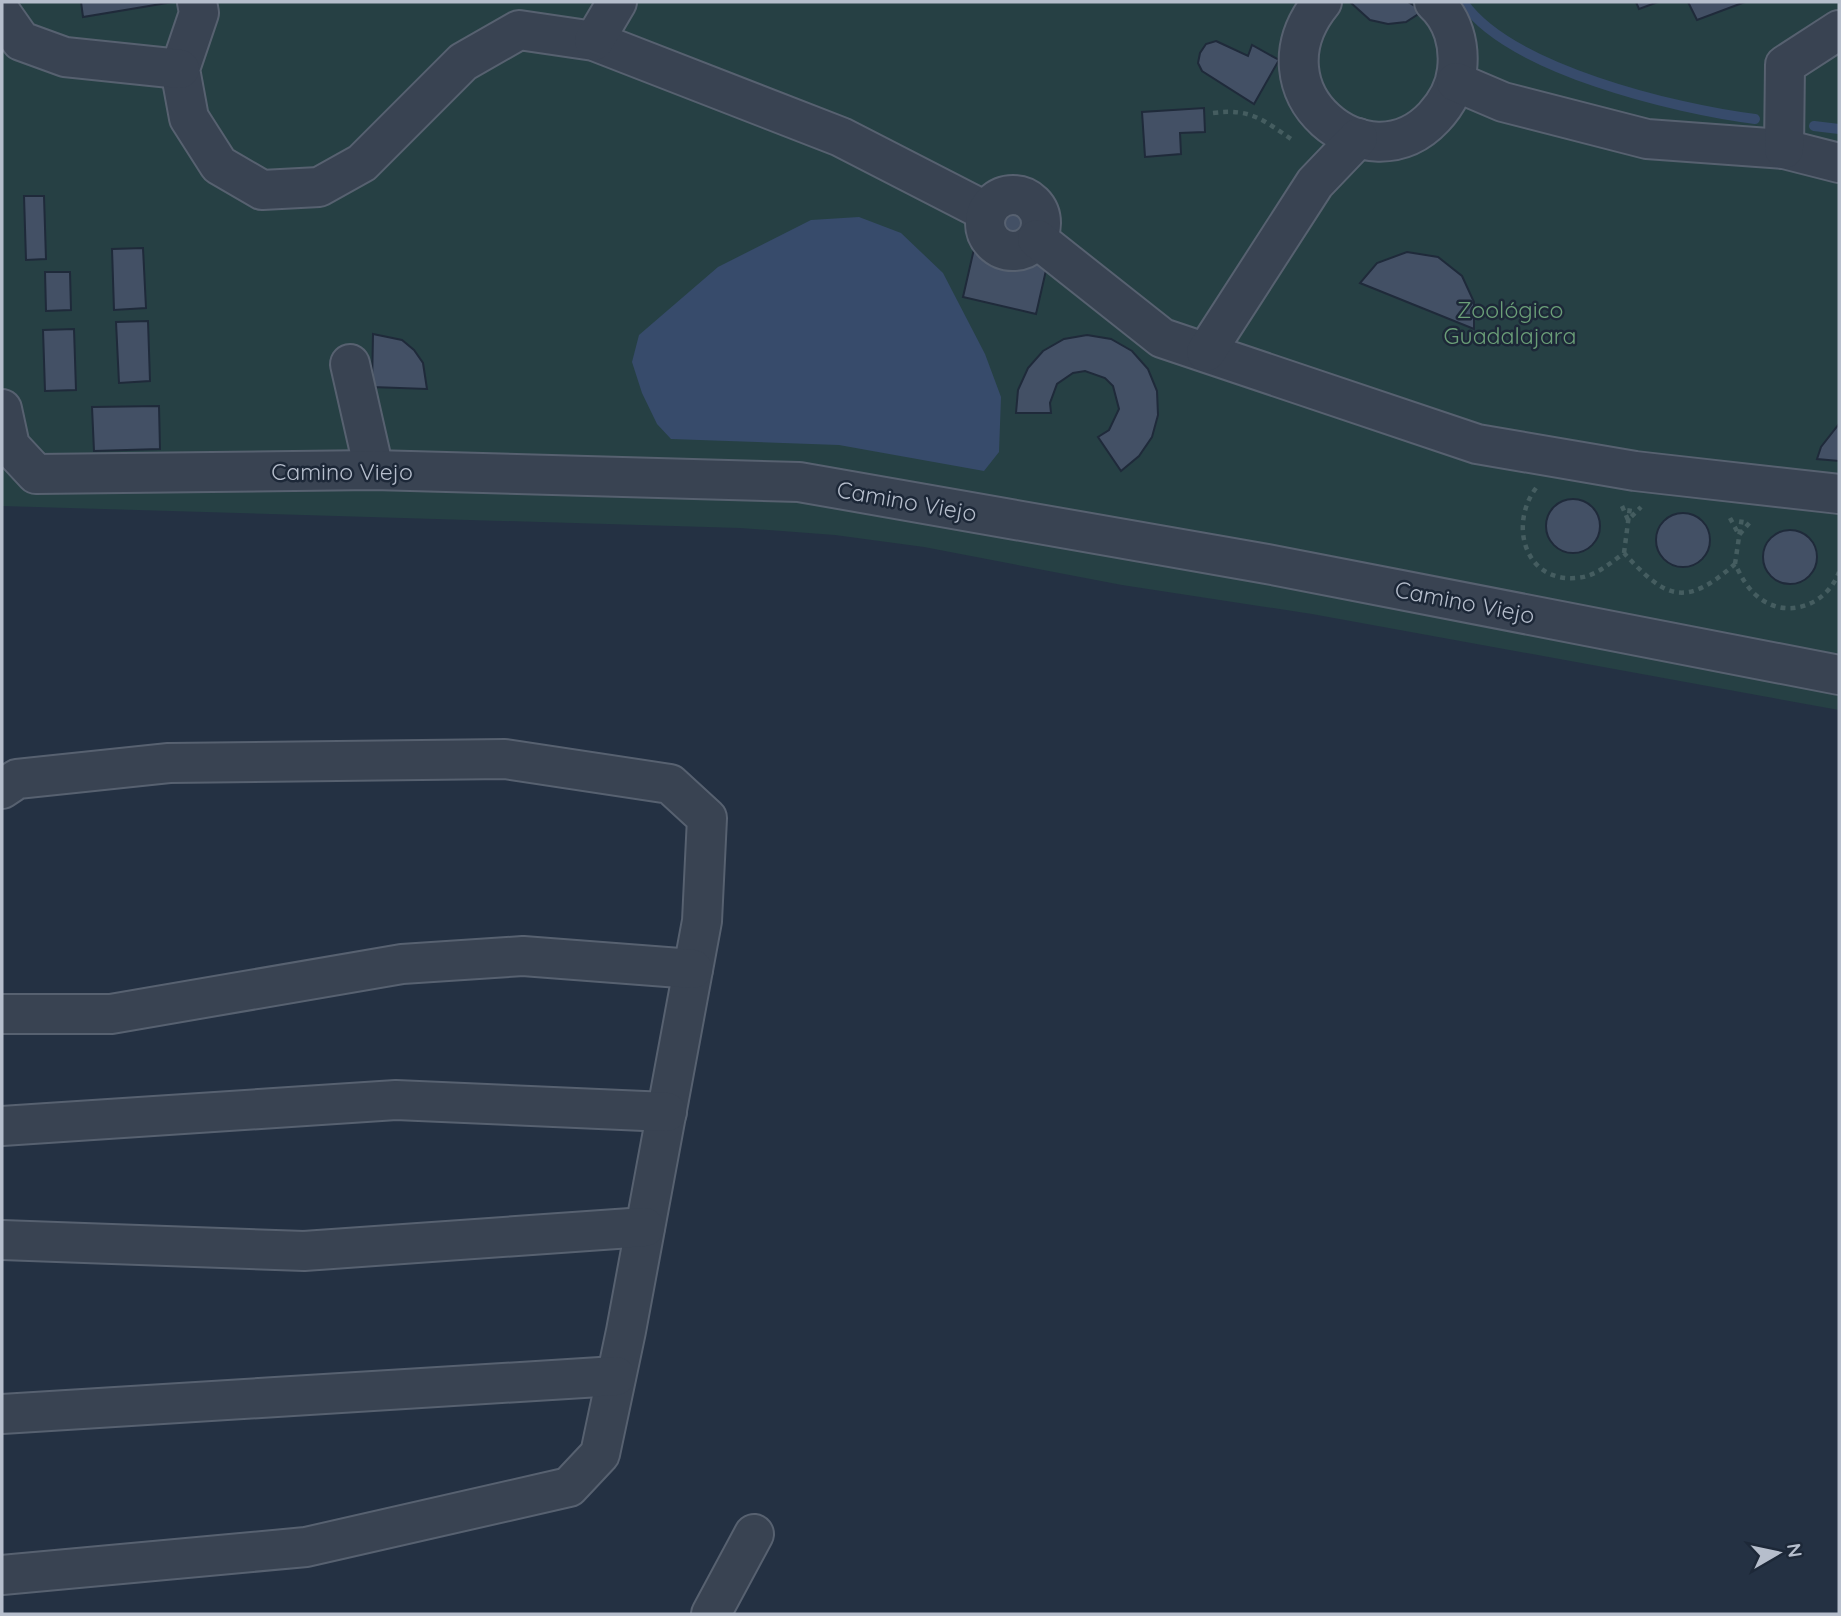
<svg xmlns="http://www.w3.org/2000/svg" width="1841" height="1616" viewBox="0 0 1841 1616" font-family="Quicksand,sans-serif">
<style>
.green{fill:#264044}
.water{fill:#374b6b}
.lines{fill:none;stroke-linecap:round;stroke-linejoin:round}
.stream{stroke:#374b6b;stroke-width:10}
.building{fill:#435065;stroke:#1f2a3a;stroke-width:2}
.minor-casing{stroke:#576170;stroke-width:42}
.path{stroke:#455d60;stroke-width:4.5;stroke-dasharray:5 5;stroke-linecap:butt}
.minor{stroke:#394352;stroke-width:38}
.labels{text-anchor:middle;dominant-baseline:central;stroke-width:5;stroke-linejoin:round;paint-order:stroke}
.park-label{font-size:23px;fill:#6b9f78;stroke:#1d2838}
.street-label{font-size:23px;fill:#b6becc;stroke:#1d2838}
</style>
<rect width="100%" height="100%" fill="#243143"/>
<polygon class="green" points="2,2 1839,2 1839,710 1312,614 1122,585 924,547 835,535 740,528 2,506"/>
<polygon class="water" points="859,217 901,233 943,273 985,354 1001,397 999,452 984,471 839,445 671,439 657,424 642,393 632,362 639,335 718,267 811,220"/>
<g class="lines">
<g class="stream">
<path d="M1463,2C1509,69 1675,109 1755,119"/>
<polyline points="1814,126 1839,129"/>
</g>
</g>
<g class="building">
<polygon points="81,2 173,2 83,17"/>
<polygon points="1350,2 1408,2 1423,11 1406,22 1388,24 1370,20"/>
<polygon points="1636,2 1658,2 1639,9"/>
<polygon points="1688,2 1745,2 1697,20"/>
<polygon points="1216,41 1248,56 1252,45 1279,60 1254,104 1202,71 1198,63 1200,53 1206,44"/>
<polygon points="1204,108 1205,132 1180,133 1181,154 1145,157 1142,112"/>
<polygon points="24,196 44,196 46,259 26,260"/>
<circle cx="1013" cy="223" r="18"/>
<polygon points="143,248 146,308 114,310 112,249"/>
<polygon points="974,249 1047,266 1036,314 963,297"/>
<polygon points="1407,252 1438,257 1462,276 1474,302 1474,329 1360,283 1377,263"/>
<polygon points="45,272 70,272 71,310 46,311"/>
<polygon points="148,321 150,381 119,383 116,322"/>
<polygon points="74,329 76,390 45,391 43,330"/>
<polygon points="373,334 402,340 414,350 423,363 427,389 372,387"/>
<polygon points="1087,335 1111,339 1132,351 1148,369 1157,391 1158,415 1152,437 1139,456 1121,471 1098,437 1109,430 1119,409 1113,386 1105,378 1085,371 1073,373 1057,384 1050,403 1051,413 1016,413 1018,390 1028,368 1043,351 1064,339"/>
<polygon points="159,406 160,449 94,451 92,407"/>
<polygon points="1839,424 1839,461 1817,459 1821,447"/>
<circle cx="1573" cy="526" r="27"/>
<circle cx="1683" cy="540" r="27"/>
<circle cx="1790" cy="557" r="27"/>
</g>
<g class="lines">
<defs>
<g id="minor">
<polyline points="197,2 199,13 180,69 189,118 219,165 262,190 319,187 362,163 463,62 519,30 594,41 841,137 987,212"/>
<path d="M1322,2C1248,92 1368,188 1434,117C1447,103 1455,89 1457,70C1460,45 1453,19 1434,2"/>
<polyline points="2,14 21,41 65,57 180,69"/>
<polyline points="594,41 617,2"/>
<polyline points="1456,82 1503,102 1647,139 1784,149 1839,163"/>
<polyline points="1784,149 1785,65 1839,30"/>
<circle cx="1013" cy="223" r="28"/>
<polyline points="1037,239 1162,338 1477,444 1635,471 1839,494"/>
<polyline points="1206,352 1315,183 1358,138"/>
<polyline points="350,364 374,470"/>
<polyline points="2,409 10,446 36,474 374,470 799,482 1267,564 1839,675"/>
<polyline points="2,789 17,779 169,763 505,759 670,784 707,818 702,921 626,1331 600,1454 569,1487 306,1547 2,1575"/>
<polyline points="2,1014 111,1014 402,964 523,956 693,969"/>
<polyline points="2,1126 396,1100 667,1112"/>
<polyline points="2,1240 304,1251 645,1227"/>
<polyline points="2,1414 616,1376"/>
<polyline points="711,1614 754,1534"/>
</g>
</defs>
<use href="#minor" class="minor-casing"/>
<g class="path">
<path d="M1213,113C1251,108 1263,120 1294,141"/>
<path d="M1536,488C1509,524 1524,582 1576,578C1595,577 1609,564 1624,553C1666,599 1685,608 1735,564C1741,576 1747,588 1757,596C1786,621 1827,605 1839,572"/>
<polyline points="1622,506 1628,520 1641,507"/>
<polyline points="1730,518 1739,535 1751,521"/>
<polyline points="1624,553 1630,507"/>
<polyline points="1735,564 1742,517"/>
</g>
<use href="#minor" class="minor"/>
</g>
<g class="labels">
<g class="park-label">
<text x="1510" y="309">Zoológico<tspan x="1510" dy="26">Guadalajara</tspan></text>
</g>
<g class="street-label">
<text x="342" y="471">Camino Viejo</text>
<text transform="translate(907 501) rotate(10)">Camino Viejo</text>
<text transform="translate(1465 602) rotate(11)">Camino Viejo</text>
</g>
</g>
<rect width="1841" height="1616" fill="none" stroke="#b6becc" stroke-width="7"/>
<g transform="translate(1778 1553) rotate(81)" stroke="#1d2838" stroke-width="5" paint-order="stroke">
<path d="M0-5L12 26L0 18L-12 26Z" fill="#b6becc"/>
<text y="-10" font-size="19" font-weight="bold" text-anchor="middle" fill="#b6becc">N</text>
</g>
</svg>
